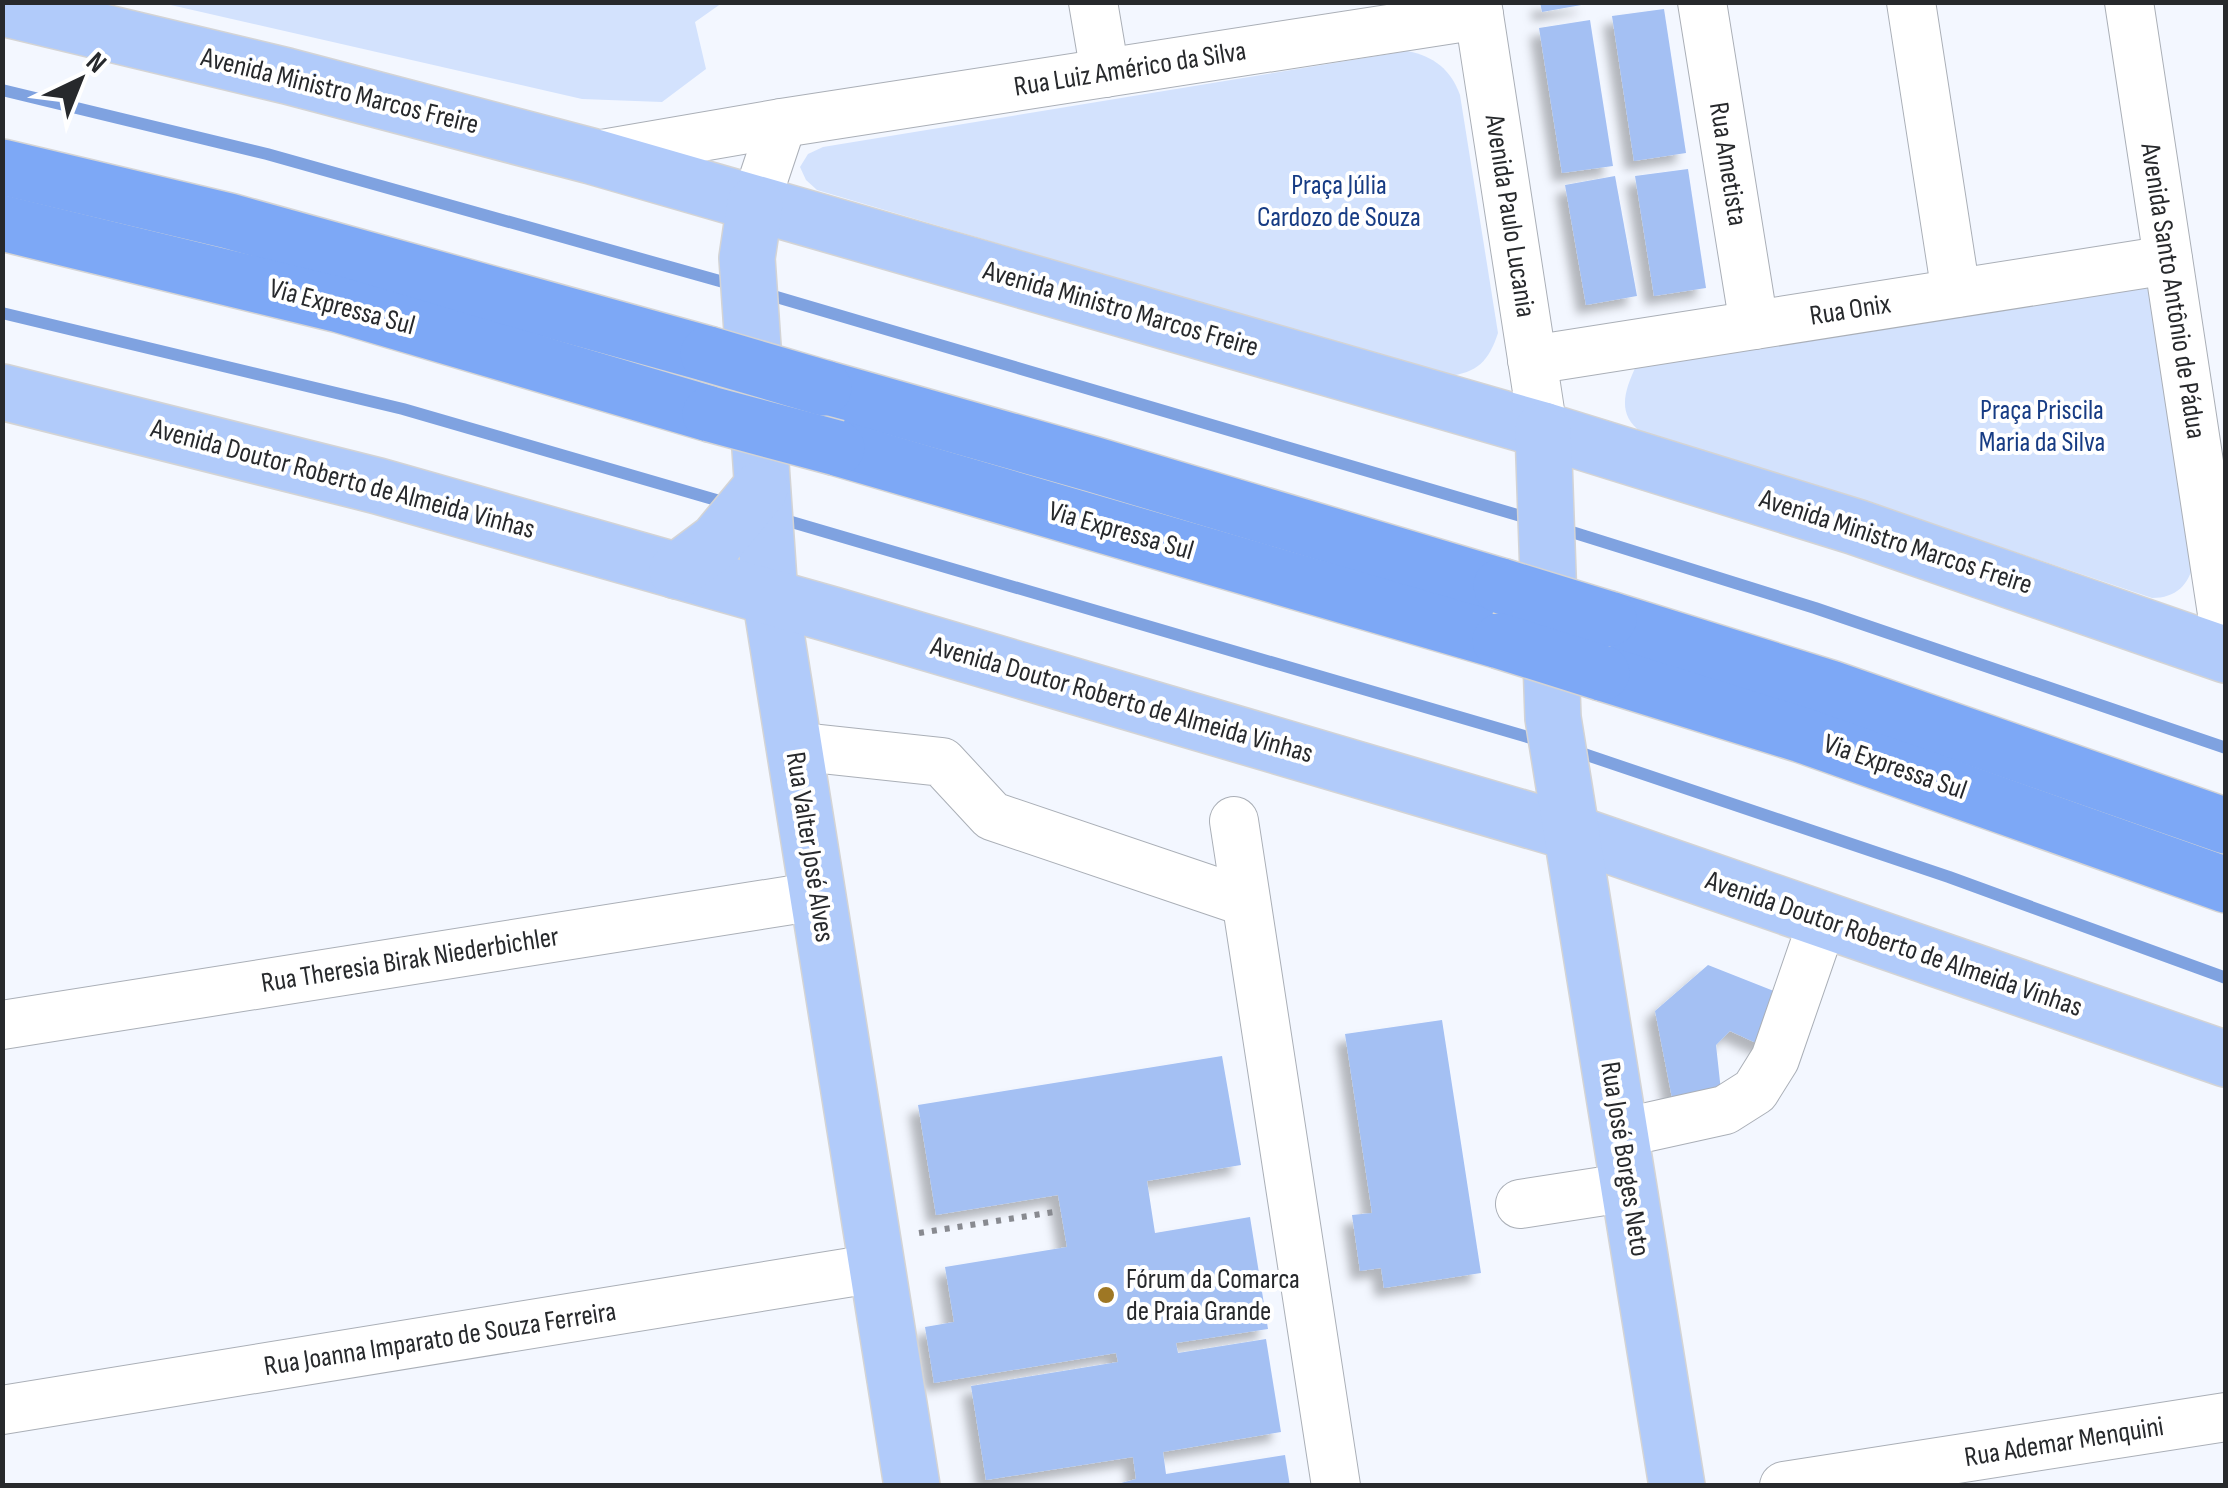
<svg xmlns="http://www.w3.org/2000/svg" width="2228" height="1488" viewBox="0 0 2228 1488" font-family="'Sofia Sans Condensed',sans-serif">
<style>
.green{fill:#d3e2fd}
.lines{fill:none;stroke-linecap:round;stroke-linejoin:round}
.stream{stroke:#7fa2e0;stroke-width:12}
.building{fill:#a4c0f3;filter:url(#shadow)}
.minor-casing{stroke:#aaafb7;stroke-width:50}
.major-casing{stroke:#d4d4d5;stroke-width:58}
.highway-casing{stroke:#d4d4d5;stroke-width:58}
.path{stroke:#888a90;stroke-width:6;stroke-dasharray:5 8;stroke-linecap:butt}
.minor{stroke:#fff;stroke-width:48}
.major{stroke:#b1cbfa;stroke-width:55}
.highway{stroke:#7da8f6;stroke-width:55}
.highway-bridge-casing{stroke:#d4d4d5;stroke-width:58;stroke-linecap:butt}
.highway-bridge{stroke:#7da8f6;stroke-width:55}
.poi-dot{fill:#9e7724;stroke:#fff;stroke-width:4}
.labels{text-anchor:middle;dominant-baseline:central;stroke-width:8;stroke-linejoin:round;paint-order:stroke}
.street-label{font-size:28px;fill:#27292c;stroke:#fff}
.park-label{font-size:28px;fill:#173c84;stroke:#fff}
.poi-label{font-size:28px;fill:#27292c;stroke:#fff;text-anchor:start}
</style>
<defs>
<filter id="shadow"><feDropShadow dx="-9" dy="9" stdDeviation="5" flood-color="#0004"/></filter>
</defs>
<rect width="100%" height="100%" fill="#f3f7ff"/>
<g class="green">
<polygon points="162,3 722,2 722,3 695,22 706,69 662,102 582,99"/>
<path d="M1407,51C1434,56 1451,70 1460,95L1498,333C1489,361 1477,373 1448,376L817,190L806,180L800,167L808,154L823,147Z"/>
<path d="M2144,285L2153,297L2194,562C2189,585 2176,598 2152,598L1891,510L1641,432C1616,414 1625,390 1636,366Z"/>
</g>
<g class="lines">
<g class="stream">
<polyline points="2,90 267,154 734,285"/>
<polyline points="763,293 1531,519"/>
<polyline points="2,313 403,409 730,504"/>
<polyline points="778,518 1541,741"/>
<polyline points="1559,528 1815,608 2226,748"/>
<polyline points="1575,751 1949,877 2226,978"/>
</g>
</g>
<g class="building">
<polygon points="1540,2 1586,2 1587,4 1542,12"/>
<polygon points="1664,9 1686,153 1634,161 1612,16"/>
<polygon points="1590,20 1613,166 1562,173 1539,28"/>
<polygon points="1688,169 1706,288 1654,296 1635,176"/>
<polygon points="1615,176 1637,296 1586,305 1565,185"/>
<polygon points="1708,965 1789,997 1767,1048 1730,1031 1716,1045 1721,1091 1672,1098 1655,1011"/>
<polygon points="1442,1020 1481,1273 1384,1288 1381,1268 1360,1271 1352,1215 1372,1213 1345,1034"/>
<polygon points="1222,1056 1241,1165 1147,1181 1155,1233 1250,1217 1268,1329 1176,1343 1178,1353 1266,1339 1281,1432 1163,1452 1166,1474 1285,1455 1290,1486 1110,1486 1136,1479 1133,1457 986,1480 971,1386 1118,1362 1116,1353 934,1383 925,1327 954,1322 945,1267 1067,1247 1058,1195 936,1215 918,1105"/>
</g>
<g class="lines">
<defs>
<g id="minor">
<polyline points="1093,2 1105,73"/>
<polyline points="1477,2 1543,430"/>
<polyline points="1702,2 1754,325"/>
<polyline points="1911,2 1956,293"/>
<polyline points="2129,2 2226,640"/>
<polyline points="591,156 782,123 1479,15"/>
<polyline points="755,204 782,123"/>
<polyline points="1532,360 2168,260"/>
<polyline points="793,746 942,762 992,816 1246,902"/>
<polyline points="1234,821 1336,1486"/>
<polyline points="2,1025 817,896"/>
<polyline points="1621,1133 1725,1110 1755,1091 1775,1059 1823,920"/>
<polyline points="1520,1204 1630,1187"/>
<polyline points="2,1410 877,1268"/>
<polyline points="1784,1486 2226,1417"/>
</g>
<g id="major">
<polyline points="2,8 287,76 591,156 1543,430 1856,527 2226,655"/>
<polyline points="755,204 747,258 770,596 912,1486"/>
<polyline points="2,392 378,486 833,615 1573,833 2226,1059"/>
<polyline points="1543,430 1553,718 1677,1486"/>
<polyline points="677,571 717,541 760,489"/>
</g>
<g id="highway">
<polyline points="2,167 229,221 708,354"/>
<polyline points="2,223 340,305 710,414"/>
<polyline points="824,388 1092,464 1501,586"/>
<polyline points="837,448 1500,641"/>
<polyline points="1609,619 1830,688 2226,826"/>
<polyline points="1602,673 1802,735 2226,885"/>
</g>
</defs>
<use href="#minor" class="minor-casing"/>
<use href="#major" class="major-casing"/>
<use href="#highway" class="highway-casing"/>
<polyline class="path" points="919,1233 1060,1211"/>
<use href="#minor" class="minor"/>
<use href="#major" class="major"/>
<use href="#highway" class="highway"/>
<defs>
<g id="highway-bridge">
<polyline points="708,354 824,388"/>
<polyline points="710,414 837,448"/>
<polyline points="1501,586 1609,619"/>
<polyline points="1500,641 1602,673"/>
</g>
</defs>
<use href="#highway-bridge" class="highway-bridge-casing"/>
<use href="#highway-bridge" class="highway-bridge"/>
</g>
<circle class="poi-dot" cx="1106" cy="1295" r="10"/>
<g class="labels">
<g class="street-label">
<text transform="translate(1130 69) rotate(-9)">Rua Luiz Américo da Silva</text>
<text transform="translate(340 91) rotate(14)">Avenida Ministro Marcos Freire</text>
<text transform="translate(1728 164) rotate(81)">Rua Ametista</text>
<text transform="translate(1510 216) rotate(81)">Avenida Paulo Lucania</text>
<text transform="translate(2173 291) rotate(81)">Avenida Santo Antônio de Pádua</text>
<text transform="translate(342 307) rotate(15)">Via Expressa Sul</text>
<text transform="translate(1121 309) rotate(16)">Avenida Ministro Marcos Freire</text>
<text transform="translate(1850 310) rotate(-9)">Rua Onix</text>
<text transform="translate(343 479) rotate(15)">Avenida Doutor Roberto de Almeida Vinhas</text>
<text transform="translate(1121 531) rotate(16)">Via Expressa Sul</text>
<text transform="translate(1896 542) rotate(18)">Avenida Ministro Marcos Freire</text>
<text transform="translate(1122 700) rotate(16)">Avenida Doutor Roberto de Almeida Vinhas</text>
<text transform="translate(1895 767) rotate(19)">Via Expressa Sul</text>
<text transform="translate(810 847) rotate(81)">Rua Valter José Alves</text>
<text transform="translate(1894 944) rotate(19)">Avenida Doutor Roberto de Almeida Vinhas</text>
<text transform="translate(410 960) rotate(-9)">Rua Theresia Birak Niederbichler</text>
<text transform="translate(1625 1159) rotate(81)">Rua José Borges Neto</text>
<text transform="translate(440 1339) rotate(-9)">Rua Joanna Imparato de Souza Ferreira</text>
<text transform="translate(2064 1442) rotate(-9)">Rua Ademar Menquini</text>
</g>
<g class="park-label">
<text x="1339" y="185">Praça Júlia<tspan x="1339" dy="32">Cardozo de Souza</tspan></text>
<text x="2042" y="410">Praça Priscila<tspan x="2042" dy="32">Maria da Silva</tspan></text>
</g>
<g class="poi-label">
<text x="1126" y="1279">Fórum da Comarca<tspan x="1126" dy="32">de Praia Grande</tspan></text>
</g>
</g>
<rect width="2228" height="1488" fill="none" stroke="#27292c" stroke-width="10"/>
<g transform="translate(80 80) rotate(43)" stroke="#ffffff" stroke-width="8" paint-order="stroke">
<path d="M0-8L18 38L0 25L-18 38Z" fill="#27292c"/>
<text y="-15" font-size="28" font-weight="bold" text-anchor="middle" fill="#27292c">N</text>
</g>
</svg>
